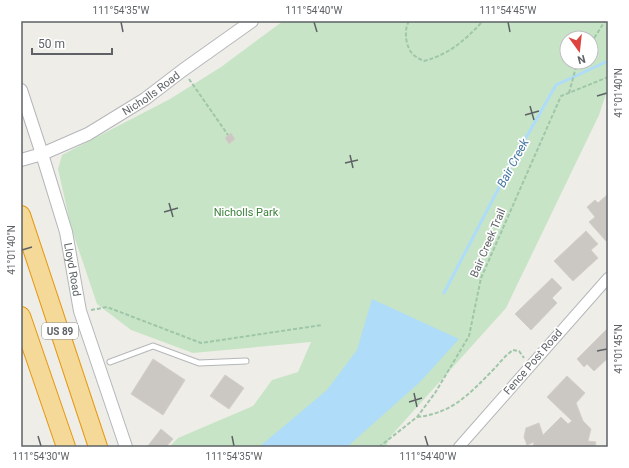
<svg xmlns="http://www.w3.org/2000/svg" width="629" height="468" viewBox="0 0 629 468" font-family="Roboto,sans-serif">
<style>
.green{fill:#c7e5c6;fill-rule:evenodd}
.water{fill:#aedcf9}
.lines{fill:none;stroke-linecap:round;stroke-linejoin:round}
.stream{stroke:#aedcf9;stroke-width:3}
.building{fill:#cbc8c4;stroke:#d4cfc6}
.service-casing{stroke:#b4b7ba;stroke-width:7}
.minor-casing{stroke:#b4b7ba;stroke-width:12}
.tertiary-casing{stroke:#b4b7ba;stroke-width:14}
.motorway-casing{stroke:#e59811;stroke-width:20}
.path{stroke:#9fc6a8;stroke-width:2;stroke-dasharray:4 2;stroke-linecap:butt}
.service{stroke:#fff;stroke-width:5}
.minor{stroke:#fff;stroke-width:10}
.tertiary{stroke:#fff;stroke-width:12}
.motorway{stroke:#f5d998;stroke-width:18}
.ticks{fill:none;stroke:#5e6266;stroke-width:1.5}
.labels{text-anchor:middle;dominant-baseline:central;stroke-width:3.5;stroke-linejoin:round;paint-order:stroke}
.shield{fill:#fff;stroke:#8e9194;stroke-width:1}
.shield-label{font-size:10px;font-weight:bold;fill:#5e6266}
.street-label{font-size:11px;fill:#5e6266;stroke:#fff}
.park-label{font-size:11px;fill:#3b803b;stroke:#fff}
.water-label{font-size:12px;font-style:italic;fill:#4778a2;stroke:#fff}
.neatline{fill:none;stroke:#5e6266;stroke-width:1.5}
.ticks-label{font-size:10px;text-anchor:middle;fill:#5e6266}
</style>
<rect width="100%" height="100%" fill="#efede7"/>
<path class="green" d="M283,21H608V88L599,115L506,308L390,437L386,447H169L178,438L253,406L272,380L298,372L311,342L193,353L131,330L97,304L71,227L58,169L62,155L170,99L221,67ZM567,38H591V62H567Z"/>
<polygon class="water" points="372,299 459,339 420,382 347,447 259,447 327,390 357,350"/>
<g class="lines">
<polyline class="stream" points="444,293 515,157 556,85 608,61"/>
</g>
<g class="building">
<polygon points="231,133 235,139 229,144 225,138"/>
<polygon points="607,195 608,196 608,239 606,241 589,222 595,217 587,207 595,200 598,203"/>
<polygon points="586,231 598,244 591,250 598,258 573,281 554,261"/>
<polygon points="552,278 562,288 552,298 557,303 531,330 515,314"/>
<polygon points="608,328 608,358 594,371 587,364 584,367 577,359"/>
<polygon points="153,359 185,380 163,415 131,394"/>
<polygon points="225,375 244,388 229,409 210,396"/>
<polygon points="567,376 585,393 576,403 583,421 591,429 588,441 596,442 595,447 533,447 534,442 527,445 524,437 526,428 539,423 543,435 561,417 568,424 572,421 547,397"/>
<polygon points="161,429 173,439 166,447 147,447"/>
</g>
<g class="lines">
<defs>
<polyline id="service" points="110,362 153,346 199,363 246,361"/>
<polyline id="minor" points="459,447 608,278"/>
<g id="tertiary">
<path id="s1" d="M21,90L42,154L66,232L80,311L126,447"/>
<path id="s2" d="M21,160L42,154L88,134L145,99L183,70L252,21"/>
</g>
<g id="motorway">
<polyline points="21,215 98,447"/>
<polyline points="21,316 66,447"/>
</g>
</defs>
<use href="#service" class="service-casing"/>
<use href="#minor" class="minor-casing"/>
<use href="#tertiary" class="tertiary-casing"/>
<use href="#motorway" class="motorway-casing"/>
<g class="path">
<path d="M409,21C403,31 406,50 415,56C418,58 421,60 424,61C450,54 465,40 483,21"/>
<polyline points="591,43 605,21"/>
<polyline points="189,79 228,135"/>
<polyline points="569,93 576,67 580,62"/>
<polyline points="91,310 107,307 201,343 322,325"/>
<path d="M417,417C454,413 471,392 495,368C500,362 506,355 513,350L519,351L524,358"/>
<polyline points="379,447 417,417 435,393 469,336 481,278 561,96 608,77"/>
</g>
<use href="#service" class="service"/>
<use href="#minor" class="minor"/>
<use href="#tertiary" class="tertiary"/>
<use href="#motorway" class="motorway"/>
</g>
<path class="ticks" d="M121,22L123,32M314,22L317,32M508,22L510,32M597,96L607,93M530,106L534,120M525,115L539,111M350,155L353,168M345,163L358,160M169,203L173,217M164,212L178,208M22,250L32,247M597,351L607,349M414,393L417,407M409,402L422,398M38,436L41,446M232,436L234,446M425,436L428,446"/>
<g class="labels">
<rect class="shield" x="42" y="323" width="36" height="16" rx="3"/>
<g class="shield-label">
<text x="60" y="331">US 89</text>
</g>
<g class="street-label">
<text stroke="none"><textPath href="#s2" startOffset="147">Nicholls Road</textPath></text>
<text transform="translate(488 243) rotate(-67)">Bair Creek Trail</text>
<text stroke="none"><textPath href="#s1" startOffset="187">Lloyd Road</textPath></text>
<text transform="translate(533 362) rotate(-49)">Fence Post Road</text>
</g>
<g class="park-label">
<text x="246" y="212">Nicholls Park</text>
</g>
<g class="water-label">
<text transform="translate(513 163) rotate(-62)">Bair Creek</text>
</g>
</g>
<rect width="629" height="468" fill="none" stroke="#ffffff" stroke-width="44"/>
<g transform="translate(579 50) rotate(165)"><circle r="19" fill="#ffffff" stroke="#bfc0c2"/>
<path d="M0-3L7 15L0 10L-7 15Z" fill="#dd443f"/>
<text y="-6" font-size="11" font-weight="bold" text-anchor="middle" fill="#5e6266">N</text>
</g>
<path d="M32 48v6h80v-6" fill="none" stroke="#5e6266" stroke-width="2"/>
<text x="38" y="48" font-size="12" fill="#5e6266" stroke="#ffffff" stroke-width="3" paint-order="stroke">50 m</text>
<rect x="22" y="22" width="585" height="424" class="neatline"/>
<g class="ticks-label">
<text x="121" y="14">111°54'35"W</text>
<text x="314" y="14">111°54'40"W</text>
<text x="508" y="14">111°54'45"W</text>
<text transform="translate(618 93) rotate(-90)" y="4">41°01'40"N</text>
<text transform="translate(11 250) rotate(-90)" y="4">41°01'40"N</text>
<text transform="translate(618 349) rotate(-90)" y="4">41°01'45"N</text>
<text x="41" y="460">111°54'30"W</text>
<text x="234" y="460">111°54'35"W</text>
<text x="428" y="460">111°54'40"W</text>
</g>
</svg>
